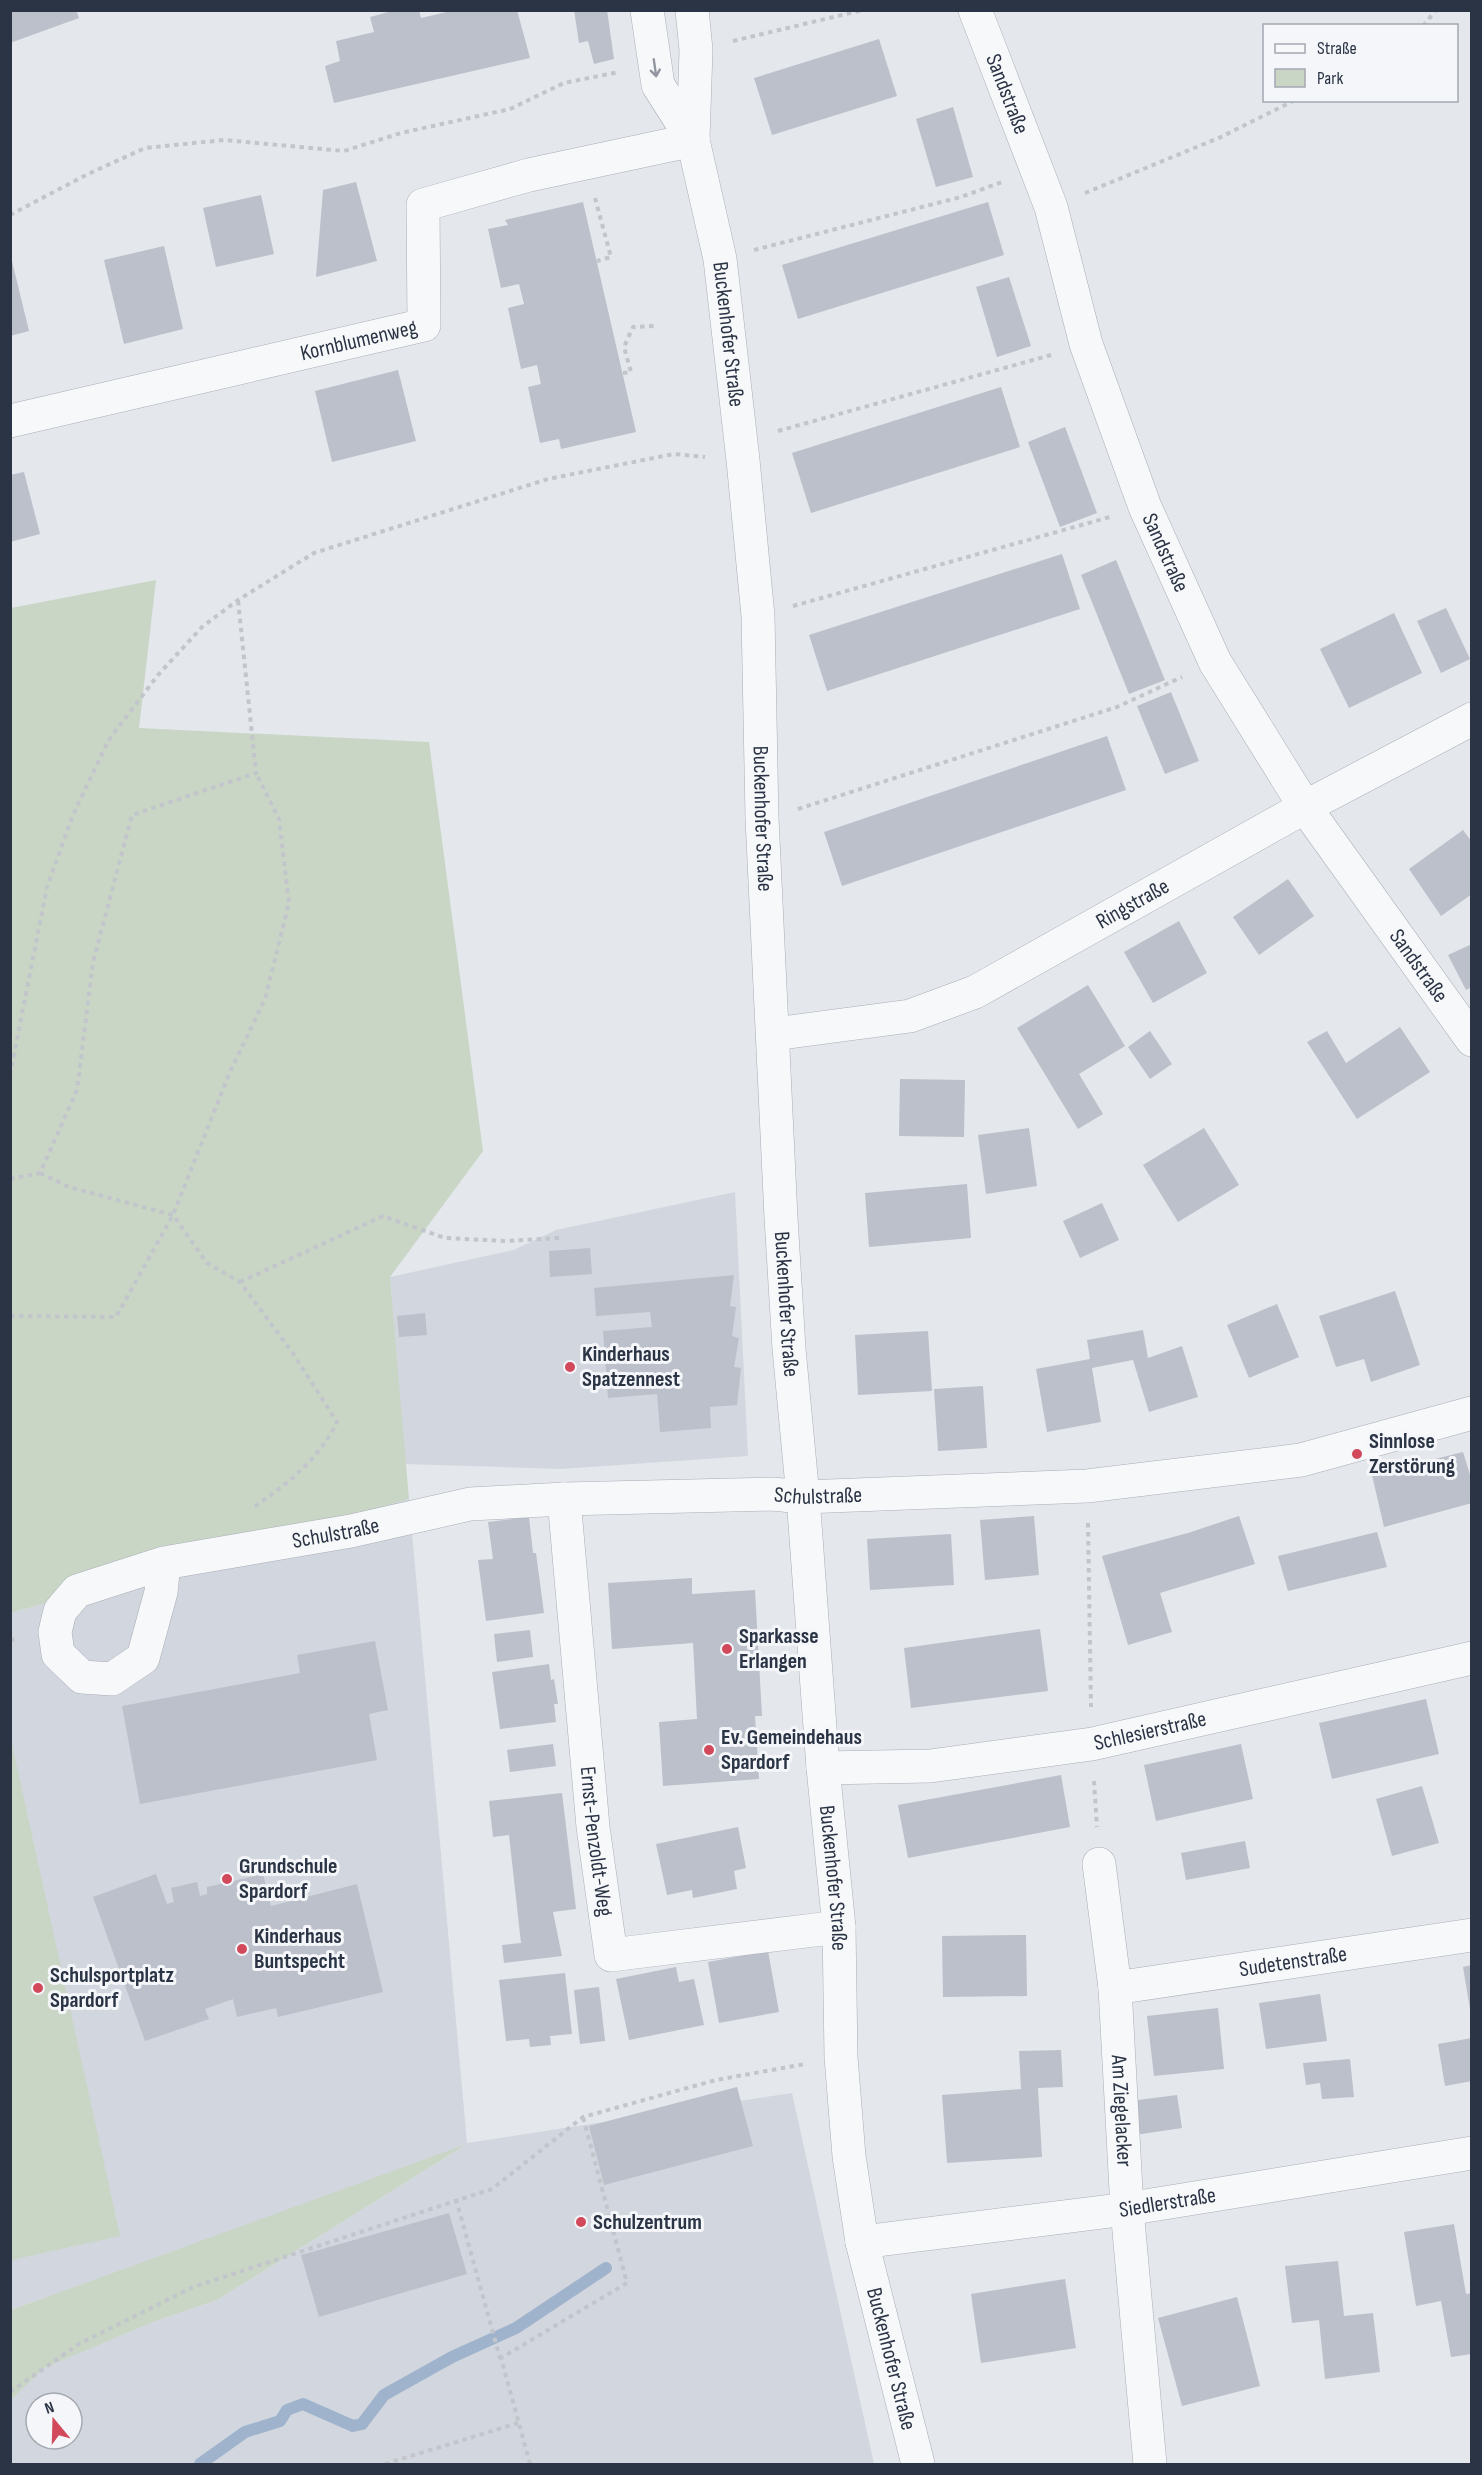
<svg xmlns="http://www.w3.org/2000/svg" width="1482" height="2475" viewBox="0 0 1482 2475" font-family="'Sofia Sans Condensed',sans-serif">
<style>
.built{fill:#d2d6de;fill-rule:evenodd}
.green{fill:#c9d6c5}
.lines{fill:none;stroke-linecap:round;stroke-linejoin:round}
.stream{stroke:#9fb4cc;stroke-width:12}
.building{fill:#bbc0ca}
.minor-casing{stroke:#a9aeb7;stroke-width:34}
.path{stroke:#c2c5cb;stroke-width:4;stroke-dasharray:4.5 4.5;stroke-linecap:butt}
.minor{stroke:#f7f8fa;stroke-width:33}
.oneway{stroke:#9196a0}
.poi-dot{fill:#d1495b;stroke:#f4f6f9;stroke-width:2}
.labels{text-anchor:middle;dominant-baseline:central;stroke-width:6;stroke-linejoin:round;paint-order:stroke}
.street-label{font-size:22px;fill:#2b3445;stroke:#f4f6f9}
.poi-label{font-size:22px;font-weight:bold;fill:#2b3445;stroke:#f4f6f9;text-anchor:start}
</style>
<rect width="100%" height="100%" fill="#e4e7ec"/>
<g class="built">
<polygon points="735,1192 748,1456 561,1469 405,1464 390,1277 514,1250 556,1230"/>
<path d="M409,1499L467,2143L792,2093L874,2464H11V2400L43,2368L153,2322L217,2300L464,2146L11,2310V1613ZM36,2403H72V2439H36Z"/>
</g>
<g class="green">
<polygon points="156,580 139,728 429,742 483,1151 390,1277 409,1499 11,1613 11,608"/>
<polygon points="11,1740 120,2236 11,2260 10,2260"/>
<polygon points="467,2144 217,2300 153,2322 44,2368 11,2400 11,2310"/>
</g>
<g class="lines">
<polyline class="stream" points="200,2464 245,2432 280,2421 287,2410 303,2404 353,2426 362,2424 384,2395 452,2357 516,2328 606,2268"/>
</g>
<g class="building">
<polygon points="10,10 76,10 79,18 10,43"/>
<polygon points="396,10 419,10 421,18 455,10 517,10 530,58 334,103 325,66 340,61 336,41 374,32 370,17"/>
<polygon points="574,10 607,10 614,59 594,64 588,41 579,43"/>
<polygon points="879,39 897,96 772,135 754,78"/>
<polygon points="953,107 973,177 936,187 916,119"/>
<polygon points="356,182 377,261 316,277 323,190"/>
<polygon points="261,195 274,254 216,267 203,208"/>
<polygon points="583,202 636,432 561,449 559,439 540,443 528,387 541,384 537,365 521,369 508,308 524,304 519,284 501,288 488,229 508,225 505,220"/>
<polygon points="988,202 1004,255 798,319 782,265"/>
<polygon points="164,246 183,329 124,344 104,260"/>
<polygon points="11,257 29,331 10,336 10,258"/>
<polygon points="1009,277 1031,346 997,357 976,287"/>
<polygon points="398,370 416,441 332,462 315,391"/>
<polygon points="1001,387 1020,447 811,513 792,453"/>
<polygon points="1065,427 1097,513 1060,527 1028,442"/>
<polygon points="24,472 40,534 10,542 10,475"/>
<polygon points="1062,554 1080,609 827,691 809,635"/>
<polygon points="1116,560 1165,680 1129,694 1081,575"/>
<polygon points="1446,608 1470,659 1441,673 1417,621"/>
<polygon points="1394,613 1422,673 1349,708 1320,649"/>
<polygon points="1171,692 1199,761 1165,774 1137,706"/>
<polygon points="1107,736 1126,790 842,886 824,832"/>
<polygon points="1463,830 1472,842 1472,894 1441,916 1409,869"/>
<polygon points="1288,879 1314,916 1259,955 1233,917"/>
<polygon points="1179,921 1207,973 1153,1003 1124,952"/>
<polygon points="1472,944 1472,987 1466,990 1448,955"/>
<polygon points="1088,985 1125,1046 1079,1074 1103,1114 1078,1129 1017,1028"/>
<polygon points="1400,1027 1430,1072 1357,1119 1307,1042 1327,1031 1346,1063"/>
<polygon points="1150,1031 1172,1064 1150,1079 1128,1047"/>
<polygon points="900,1079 965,1080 964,1137 899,1136"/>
<polygon points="1029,1128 1037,1186 986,1194 978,1135"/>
<polygon points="1204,1128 1239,1185 1178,1222 1143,1165"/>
<polygon points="967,1184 971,1238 869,1247 865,1193"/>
<polygon points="1102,1203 1119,1240 1080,1258 1063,1221"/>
<polygon points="590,1248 592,1274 550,1277 549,1251"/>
<polygon points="734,1275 730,1306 736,1307 732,1336 739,1338 734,1367 741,1368 737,1405 710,1407 711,1428 660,1432 657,1394 608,1398 603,1331 652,1327 650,1312 596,1316 594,1288"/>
<polygon points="1395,1291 1420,1365 1371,1382 1364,1359 1336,1367 1319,1316"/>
<polygon points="1277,1304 1299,1357 1249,1378 1227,1325"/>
<polygon points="425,1313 427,1335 399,1337 397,1316"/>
<polygon points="1143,1330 1148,1358 1182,1346 1198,1397 1149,1412 1133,1360 1092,1368 1101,1422 1047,1432 1036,1369 1090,1359 1087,1340"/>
<polygon points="928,1331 932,1391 858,1395 855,1335"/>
<polygon points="983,1386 987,1448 938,1451 934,1389"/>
<polygon points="1463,1452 1472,1481 1472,1503 1384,1527 1372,1475"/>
<polygon points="1034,1516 1039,1575 985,1580 980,1520"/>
<polygon points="1239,1516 1255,1564 1160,1593 1172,1632 1128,1645 1102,1556 1188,1533"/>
<polygon points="529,1517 533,1553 536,1553 544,1613 486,1621 478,1560 493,1559 488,1522"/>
<polygon points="1377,1532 1387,1567 1288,1591 1278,1556"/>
<polygon points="951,1534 954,1585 870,1590 867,1539"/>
<polygon points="692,1578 692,1594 755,1590 762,1716 755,1716 759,1779 663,1786 659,1722 697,1719 693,1643 612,1649 608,1583"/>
<polygon points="1040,1629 1048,1691 911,1708 904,1648"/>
<polygon points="530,1630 533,1657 497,1662 494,1634"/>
<polygon points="375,1641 388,1710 369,1714 377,1760 140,1804 122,1706 300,1673 297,1655"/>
<polygon points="549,1664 551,1680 554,1679 558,1704 554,1704 556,1722 500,1729 492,1672"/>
<polygon points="1426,1699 1439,1754 1332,1779 1319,1723"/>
<polygon points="553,1744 556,1766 510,1772 507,1750"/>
<polygon points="1241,1744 1253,1799 1156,1821 1144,1765"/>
<polygon points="1061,1775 1070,1827 908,1858 898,1805"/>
<polygon points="1422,1786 1439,1843 1392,1856 1376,1799"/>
<polygon points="562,1793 576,1909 553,1912 562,1956 504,1963 502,1945 521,1943 509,1835 493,1837 489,1801"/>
<polygon points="738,1827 746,1868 734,1871 737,1889 693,1898 692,1890 667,1895 656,1844"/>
<polygon points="1245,1841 1250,1868 1186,1880 1181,1853"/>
<polygon points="156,1874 167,1904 174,1902 171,1888 197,1882 200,1896 207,1894 207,1887 263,1874 271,1906 357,1884 383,1992 278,2017 276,2008 237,2017 233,1999 205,2009 209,2019 145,2041 93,1897"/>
<polygon points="1026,1935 1027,1996 943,1997 942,1936"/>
<polygon points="768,1951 779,2012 719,2023 708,1962"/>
<polygon points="1472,1965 1472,2009 1470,2009 1463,1967"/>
<polygon points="676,1967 679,1982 694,1979 704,2025 629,2040 616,1979"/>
<polygon points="565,1973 572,2034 550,2036 551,2045 530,2047 529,2039 506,2041 499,1980"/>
<polygon points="599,1987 605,2041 580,2044 574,1990"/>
<polygon points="1320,1994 1327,2041 1266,2049 1259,2003"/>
<polygon points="1218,2008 1224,2069 1154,2076 1147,2016"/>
<polygon points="1472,2038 1472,2081 1445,2086 1438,2044"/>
<polygon points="1061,2050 1063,2087 1038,2088 1042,2157 947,2163 942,2095 1021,2089 1019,2051"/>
<polygon points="1350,2059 1354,2097 1322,2099 1320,2083 1306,2085 1303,2063"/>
<polygon points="737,2087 753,2146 604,2185 589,2126"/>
<polygon points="1177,2095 1182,2128 1135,2135 1130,2101"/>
<polygon points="449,2213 467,2274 319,2317 301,2255"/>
<polygon points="1454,2224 1466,2294 1472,2293 1472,2354 1451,2357 1441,2301 1416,2306 1404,2232"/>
<polygon points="1338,2261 1344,2316 1373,2313 1380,2372 1325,2379 1319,2320 1292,2323 1285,2266"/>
<polygon points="1065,2279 1076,2348 981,2363 971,2294"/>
<polygon points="1237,2297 1260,2386 1182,2406 1158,2318"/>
</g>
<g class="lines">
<defs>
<g id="minor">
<polyline points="647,10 658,85 693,140"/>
<path id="s1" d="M692,10L696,50L693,140L720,259L743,460L758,616L762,818L781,1218L789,1349L803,1497L823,1768L839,1927L841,2057L849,2156L862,2242L918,2464"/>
<path id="s2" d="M975,10L1051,207L1086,344L1145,507L1215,662L1305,807L1472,1040"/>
<path id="s3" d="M10,421L424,325L423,205L529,175L693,140"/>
<path id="s4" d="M774,1034L910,1016L975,992L1305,807L1472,719"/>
<path id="s5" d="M564,1499L593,1827L611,1955L839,1927"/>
<path id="s6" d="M164,1563L161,1592L143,1658L112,1679L82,1677L58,1654L55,1632L60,1611L77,1591L164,1563L351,1531L470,1504L564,1499L772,1494L803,1497L1087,1486L1301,1460L1472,1413"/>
<path id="s7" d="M823,1768L930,1766L1092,1744L1472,1658"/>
<path id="s8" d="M1099,1864L1115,1988L1127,2209L1150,2464"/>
<path id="s9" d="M1115,1988L1472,1935"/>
<path id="s10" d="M862,2242L1127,2209L1472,2153"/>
</g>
</defs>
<use href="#minor" class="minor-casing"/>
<g class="path">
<polyline points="1423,26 1436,10"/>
<polyline points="733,41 863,10"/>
<polyline points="1085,193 1221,137 1295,100"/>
<polyline points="595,198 611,257 597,261"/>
<polyline points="10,215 86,175 145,148 224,140 344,151 401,133 510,109 564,83 619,72"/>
<polyline points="754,250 961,197 1002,182"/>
<polyline points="623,373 631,372 624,347 633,327 655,326"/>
<polyline points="778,431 1051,355"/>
<polyline points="793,606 1110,517"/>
<polyline points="798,809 1117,707 1182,677"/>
<polyline points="10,1075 47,887 73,815 108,741 158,675 202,627 238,600 314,553 548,479 674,454 705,457"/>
<path d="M40,1173L69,1187L173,1215L207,1263L240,1282L292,1352L337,1422C317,1462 287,1484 251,1509"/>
<polyline points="10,1179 40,1173 77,1090 93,962 132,815 256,773 238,600"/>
<polyline points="240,1282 383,1216 445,1238 506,1241 559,1238"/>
<polyline points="10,1316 116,1317 173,1215 229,1074 265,999 289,903 279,819 256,773"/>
<polyline points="1088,1523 1091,1707"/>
<polyline points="10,1640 19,1639"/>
<polyline points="1094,1781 1097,1827"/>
<polyline points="456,2199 500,2358"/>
<polyline points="10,2392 79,2344 193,2287 492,2189 583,2117 716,2080 805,2064"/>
<polyline points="385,2464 518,2423"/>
<polyline points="530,2464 501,2358 627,2283 583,2117"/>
</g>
<use href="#minor" class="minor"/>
</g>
<defs><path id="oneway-shaft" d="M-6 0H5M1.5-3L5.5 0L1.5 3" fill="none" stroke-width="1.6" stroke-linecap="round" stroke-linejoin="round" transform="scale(1.5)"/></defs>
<use class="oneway" href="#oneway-shaft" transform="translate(655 68) rotate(82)"/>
<g class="poi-dot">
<circle cx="570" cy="1367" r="6"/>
<circle cx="1357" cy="1454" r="6"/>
<circle cx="727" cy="1649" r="6"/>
<circle cx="709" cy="1750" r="6"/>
<circle cx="227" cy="1879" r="6"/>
<circle cx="242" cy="1949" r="6"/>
<circle cx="38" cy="1988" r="6"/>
<circle cx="581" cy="2222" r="6"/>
</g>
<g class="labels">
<g class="street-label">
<text stroke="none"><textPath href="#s2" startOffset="90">Sandstraße</textPath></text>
<text stroke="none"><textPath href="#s1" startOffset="328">Buckenhofer Straße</textPath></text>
<text stroke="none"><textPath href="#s3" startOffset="358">Kornblumenweg</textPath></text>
<text stroke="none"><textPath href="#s2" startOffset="576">Sandstraße</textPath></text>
<text stroke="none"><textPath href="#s1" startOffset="814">Buckenhofer Straße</textPath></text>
<text stroke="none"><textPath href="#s4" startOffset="387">Ringstraße</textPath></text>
<text stroke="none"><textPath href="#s2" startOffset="1062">Sandstraße</textPath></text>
<text stroke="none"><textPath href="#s1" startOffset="1300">Buckenhofer Straße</textPath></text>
<text stroke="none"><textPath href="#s6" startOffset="1020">Schulstraße</textPath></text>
<text stroke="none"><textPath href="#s6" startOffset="534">Schulstraße</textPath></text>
<text stroke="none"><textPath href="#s7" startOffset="330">Schlesierstraße</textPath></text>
<text stroke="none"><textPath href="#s5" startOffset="344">Ernst-Penzoldt-Weg</textPath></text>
<text stroke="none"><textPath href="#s1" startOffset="1876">Buckenhofer Straße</textPath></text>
<text stroke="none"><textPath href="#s9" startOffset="180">Sudetenstraße</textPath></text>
<text stroke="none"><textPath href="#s8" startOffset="248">Am Ziegelacker</textPath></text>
<text stroke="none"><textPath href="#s10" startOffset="308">Siedlerstraße</textPath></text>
<text stroke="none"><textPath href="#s1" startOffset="2362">Buckenhofer Straße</textPath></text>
</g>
<g class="poi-label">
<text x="582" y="1354">Kinderhaus<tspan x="582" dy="25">Spatzennest</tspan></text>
<text x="1369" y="1441">Sinnlose<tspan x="1369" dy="25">Zerstörung</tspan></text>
<text x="739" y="1636">Sparkasse<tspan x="739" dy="25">Erlangen</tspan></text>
<text x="721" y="1737">Ev. Gemeindehaus<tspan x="721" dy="25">Spardorf</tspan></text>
<text x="239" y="1866">Grundschule<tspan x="239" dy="25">Spardorf</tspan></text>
<text x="254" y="1936">Kinderhaus<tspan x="254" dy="25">Buntspecht</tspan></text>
<text x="50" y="1975">Schulsportplatz<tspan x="50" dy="25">Spardorf</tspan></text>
<text x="593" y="2222">Schulzentrum</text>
</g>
</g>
<rect width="1482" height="2475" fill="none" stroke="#2b3445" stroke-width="24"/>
<rect x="1263" y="24" width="195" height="78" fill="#f4f6f9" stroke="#a4a8b1" stroke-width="1.5"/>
<rect x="1275" y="44" width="30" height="9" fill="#f7f8fa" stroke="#a4a8b1" stroke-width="1.5"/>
<text x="1317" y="54" font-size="18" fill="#2b3445">Straße</text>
<rect x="1275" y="69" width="30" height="18" fill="#c9d6c5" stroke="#a4a8b1" stroke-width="1.5"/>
<text x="1317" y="84" font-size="18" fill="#2b3445">Park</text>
<g transform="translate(54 2421) rotate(341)"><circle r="28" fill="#f4f6f9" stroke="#a4a8b1" stroke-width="1.5"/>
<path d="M0-4.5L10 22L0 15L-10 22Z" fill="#d1495b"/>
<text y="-9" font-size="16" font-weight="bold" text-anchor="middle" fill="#2b3445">N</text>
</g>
</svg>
